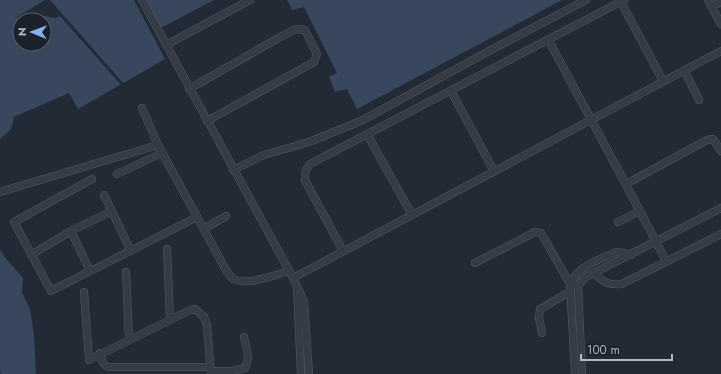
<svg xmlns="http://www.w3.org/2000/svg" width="721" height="374" viewBox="0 0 721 374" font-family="Jost,sans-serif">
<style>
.water{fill:#38475e;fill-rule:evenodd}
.pier{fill:#222a36}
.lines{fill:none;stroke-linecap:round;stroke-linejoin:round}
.minor-casing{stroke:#535a64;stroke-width:8}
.minor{stroke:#353c46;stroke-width:7}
</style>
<rect width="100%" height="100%" fill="#222a36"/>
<g class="water">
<path d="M0,0H134L165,59L78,109L69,93L14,117L11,129L0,139ZM20,20H44V44H20Z"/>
<polygon points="144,0 214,0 159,29"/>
<polygon points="287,0 562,0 357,109 347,89 335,92 329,77 337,73 304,7 292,10"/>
<polygon points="0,250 7,260 23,278 22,293 30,309 34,335 36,374 1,374 0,368"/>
</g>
<polygon class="pier" points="45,0 50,0 124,84 122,86 60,16 56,18 38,15 29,20 20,20 20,21 17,17"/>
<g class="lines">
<defs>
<g id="minor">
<polyline points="142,0 293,278"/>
<polyline points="708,0 721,24"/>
<polyline points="621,2 663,81"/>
<polyline points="712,6 721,2"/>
<polyline points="548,39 640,211 666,261"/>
<polyline points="166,45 250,0"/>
<polyline points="684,70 699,100"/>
<polyline points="189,89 282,36 296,29 305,30 317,54 314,62 207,121"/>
<polyline points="451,91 494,171"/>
<path d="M142,108L158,145L227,272C229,274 231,277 233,279C248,286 274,275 289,271"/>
<polyline points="367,134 412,215"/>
<polyline points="233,170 264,155 309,142 363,120 489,51 586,0"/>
<polyline points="117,174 162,153"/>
<polyline points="92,179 14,222 51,291 197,217"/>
<polyline points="626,184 707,140 713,139 721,151"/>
<polyline points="0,192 158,145"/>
<polyline points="104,195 131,251"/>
<polyline points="618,222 640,211"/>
<polyline points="204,229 226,216"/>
<polyline points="71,231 90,271"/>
<polyline points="167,249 170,319"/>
<path d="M343,251L305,180C305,173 305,170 310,164L624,0"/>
<polyline points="31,255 71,231 112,211"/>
<polyline points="475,263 535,232 541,233 570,284 575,374"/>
<polyline points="126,272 129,340"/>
<path d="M594,273C604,283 608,285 622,284L721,234"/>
<polyline points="570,284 578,285 586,277 721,208"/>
<path d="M570,284C578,266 599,260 616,252H620L631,255"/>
<polyline points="578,285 582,374"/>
<polyline points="297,288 301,374"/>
<polyline points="84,292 89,360 190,310 195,309 204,317 207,325 211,374"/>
<polyline points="542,333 539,318 540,309 571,291"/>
<path d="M100,353C101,359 102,364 108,367H210"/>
<path d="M211,371H232L245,368C251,358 246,348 244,337"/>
<polyline points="309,374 304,301 293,278 721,51"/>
</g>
</defs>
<use href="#minor" class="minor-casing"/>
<use href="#minor" class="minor"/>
</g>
<g transform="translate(32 32) rotate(271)"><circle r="19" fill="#1b212b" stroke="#575d68"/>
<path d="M0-3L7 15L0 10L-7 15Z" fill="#89aeef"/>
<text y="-6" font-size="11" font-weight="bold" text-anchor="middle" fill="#b0b7c3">N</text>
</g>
<path d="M581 354v6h91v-6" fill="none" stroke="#b0b7c3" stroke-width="2"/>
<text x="587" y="354" font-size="12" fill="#b0b7c3" stroke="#1b212b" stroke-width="3" paint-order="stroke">100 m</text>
</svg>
